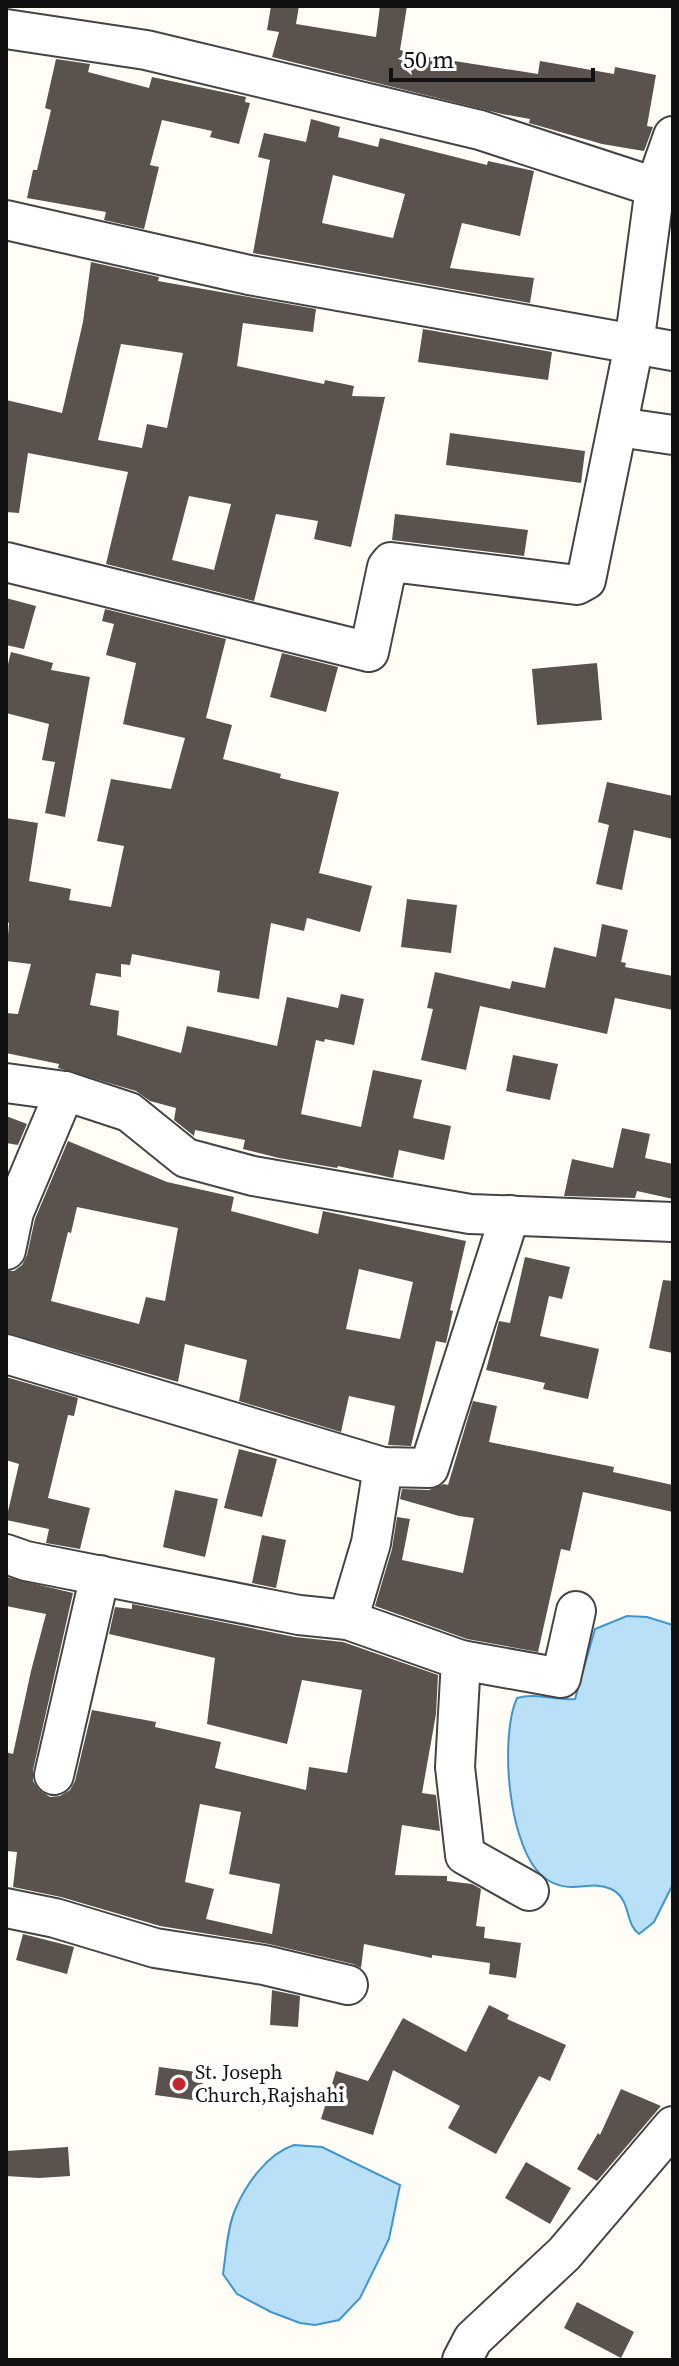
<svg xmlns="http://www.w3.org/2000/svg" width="679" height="2366" viewBox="0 0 679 2366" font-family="'Source Serif 4',serif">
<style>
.water{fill:#b9e0f7;stroke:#3f96cf;stroke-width:2}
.building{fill:#5a524d;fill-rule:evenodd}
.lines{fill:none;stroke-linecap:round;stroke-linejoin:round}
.minor-casing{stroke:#444;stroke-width:42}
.minor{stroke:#fff;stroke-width:38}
.poi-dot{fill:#c4262e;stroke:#fff;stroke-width:3}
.labels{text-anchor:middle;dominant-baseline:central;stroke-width:8;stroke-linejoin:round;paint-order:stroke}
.poi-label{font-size:20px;fill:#111;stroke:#fff;text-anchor:start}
</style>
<rect width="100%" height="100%" fill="#fffdf5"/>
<g class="water">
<path d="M627,1616L647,1617L673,1625V1884L654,1922L639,1934C624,1923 632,1899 611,1889C589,1879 572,1896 546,1879C508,1853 499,1737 517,1698C537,1692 555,1701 575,1699L595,1629Z"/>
<path d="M294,2145L322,2147L400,2185L389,2239L360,2298L339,2320L315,2325L300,2323L271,2312L237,2294L223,2274C226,2254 227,2229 235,2210C246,2184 267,2154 294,2145Z"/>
</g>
<g class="building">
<polygon points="271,6 299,6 296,24 376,37 380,6 407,6 400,50 416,53 416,55 538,74 540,61 614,74 615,67 656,75 647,126 653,127 644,151 602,144 529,123 530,119 502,114 272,57 279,32 267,30"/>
<polygon points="56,59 90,64 88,72 149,88 152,77 246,97 245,102 250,103 239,144 210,137 212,131 162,120 150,165 159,167 144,229 104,220 106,212 27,198 33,170 37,170 51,110 45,108"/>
<path d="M311,119L340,127L338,137L378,147L380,138L487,165L488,161L534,171L520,236L462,223L450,268L534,278L530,303L253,253L270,160L258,157L264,133L306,142ZM333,175L405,194L393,238L322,223Z"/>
<path d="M91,262L159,277L158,281L316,309L313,332L243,323L237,366L324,384L325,380L354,386L352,396L385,397L351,547L314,539L318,521L276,514L254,601L106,564L128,472L28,453L19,513L6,512V400L62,413L83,322ZM121,344L183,353L167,428L147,424L142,448L98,440ZM189,496L231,504L214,570L172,560Z"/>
<polygon points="423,329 552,352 548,380 418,362"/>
<polygon points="450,433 585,451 581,483 446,465"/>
<polygon points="395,514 528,530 524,556 392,540"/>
<polygon points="6,598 36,606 24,649 6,645"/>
<polygon points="105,609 226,639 206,718 232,725 223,759 281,774 280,778 339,792 319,873 372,886 360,932 307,918 304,931 271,923 259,999 217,992 220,971 132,954 130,965 121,964 121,977 96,973 90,1005 119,1011 117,1035 181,1053 187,1026 277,1046 287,997 338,1008 341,994 364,999 354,1045 325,1039 324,1042 316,1040 301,1114 361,1127 373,1070 422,1080 413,1118 451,1126 444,1160 399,1150 393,1178 338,1166 337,1168 279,1158 243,1149 245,1140 195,1130 194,1136 174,1120 176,1108 150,1101 136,1091 58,1068 59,1064 6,1053 6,1013 18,1014 31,964 6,961 9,923 6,922 6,818 38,823 29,881 71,889 69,900 111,907 124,846 97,841 111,779 171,789 185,738 123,724 136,663 106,655 114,624 102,621"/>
<polygon points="11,652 53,663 51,670 90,677 65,817 45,813 55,762 42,760 49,724 6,713 6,672"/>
<polygon points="282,653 338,667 326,712 270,697"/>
<polygon points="597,663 602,720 537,725 532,669"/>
<polygon points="607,782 673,796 673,839 634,830 622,890 596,884 609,825 598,822"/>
<polygon points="407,899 457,905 451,953 401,947"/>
<polygon points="602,924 628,930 621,962 626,963 625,967 673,976 673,1010 615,998 607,1034 480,1006 466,1070 421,1060 433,1009 427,1008 435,972 510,989 512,981 545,988 554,947 596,957"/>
<polygon points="513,1055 558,1064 550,1100 506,1091"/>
<polygon points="6,1116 27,1124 18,1145 6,1143"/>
<polygon points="622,1128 650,1134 645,1158 673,1164 673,1199 637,1191 635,1198 564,1196 572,1159 613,1168"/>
<path d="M68,1141L167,1182L234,1197L231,1211L318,1234L323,1211L466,1241L450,1310L453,1311L446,1343L436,1341L411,1446L388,1445L395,1406L349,1396L341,1432L239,1401L247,1360L185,1344L178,1382L6,1333V1271H14L22,1265L27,1255L35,1219ZM77,1207L178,1228L165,1301L146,1297L139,1324L51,1301L68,1232L71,1233ZM359,1269L413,1282L400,1339L346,1329Z"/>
<polygon points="525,1257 570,1267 562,1299 549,1296 540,1336 599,1349 588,1399 543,1389 545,1383 486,1370 499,1321 510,1323"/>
<polygon points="663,1280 673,1281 673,1353 649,1348"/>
<polygon points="6,1377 78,1398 74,1416 68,1415 48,1498 90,1508 80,1549 46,1543 49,1529 6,1520 19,1464 6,1460"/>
<polygon points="473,1401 497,1406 489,1442 614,1467 613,1472 673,1485 673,1512 583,1492 570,1551 561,1549 538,1652 467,1639 375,1606 392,1549 397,1517 410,1519 402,1560 463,1573 474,1518 459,1516 400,1499 402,1489 429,1490 444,1484 448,1485"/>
<polygon points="239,1449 277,1459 262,1517 224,1508"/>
<polygon points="175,1490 218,1499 205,1557 163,1547"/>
<polygon points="262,1535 286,1540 276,1588 252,1583"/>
<path d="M6,1577L73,1593L33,1770V1781L39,1790L50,1797L60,1796L70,1790L75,1781L92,1710L156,1722L155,1727L221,1742L215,1768L306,1790L309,1767L347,1773L362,1690L302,1680L287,1744L207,1724L215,1658L109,1634L115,1607L132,1609V1604L295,1637L343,1642L438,1675L436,1714L422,1793L436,1795L440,1831L402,1825L395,1875L447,1876V1881L472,1884L481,1889L476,1926L485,1927L484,1938L521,1943L516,1978L489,1974L490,1963L432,1955V1958L364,1944L361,1968L353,1964L269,1944L160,1926L61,1897L13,1887L17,1852L6,1851V1752L13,1754L31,1671L46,1614L6,1606ZM200,1804L241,1812L229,1874L280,1884L272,1934L206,1919L214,1889L185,1882Z"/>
<polygon points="23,1934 74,1947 67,1974 16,1960"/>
<polygon points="272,1990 300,1996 298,2027 270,2025"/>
<polygon points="489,2005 509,2015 507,2019 566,2045 550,2081 539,2076 496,2154 448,2128 460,2106 393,2070 373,2135 321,2119 336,2071 368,2081 403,2018 466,2052"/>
<polygon points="159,2067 204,2073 200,2101 155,2095"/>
<polygon points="621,2089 661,2106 597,2181 577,2169 598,2133 600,2135"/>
<polygon points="68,2147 70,2176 39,2178 6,2176 6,2151"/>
<polygon points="526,2162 571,2188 550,2224 505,2198"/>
<polygon points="577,2302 634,2332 621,2358 564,2328"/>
</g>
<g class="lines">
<defs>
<g id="minor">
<polyline points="6,29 146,50 480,130 673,193"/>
<polyline points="6,220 249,275 673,351"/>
<polyline points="618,427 673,435"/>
<polyline points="6,562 369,652 387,567 391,562 577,585 586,580 634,345 655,187 673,136"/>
<polyline points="6,1083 65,1091 129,1112 186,1158 253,1176 470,1214 673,1222"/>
<polyline points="6,1250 14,1212 65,1091"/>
<polyline points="6,1354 383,1467 429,1468 510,1215"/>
<polyline points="6,1554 26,1561 299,1615 348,1620 371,1543 383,1467"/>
<polyline points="348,1620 461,1660 561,1678 576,1611"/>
<polyline points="461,1660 455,1767 465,1855 529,1891"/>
<polyline points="54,1775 100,1575"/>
<polyline points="6,1908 55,1918 155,1948 264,1965 348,1985"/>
<polyline points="462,2360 473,2339 564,2254 673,2126"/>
</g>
</defs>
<use href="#minor" class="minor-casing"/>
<use href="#minor" class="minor"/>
</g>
<circle class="poi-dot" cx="179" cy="2084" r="8"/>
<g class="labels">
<g class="poi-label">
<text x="195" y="2072">St. Joseph<tspan x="195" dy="23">Church,Rajshahi</tspan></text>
</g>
</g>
<rect width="679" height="2366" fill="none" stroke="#111111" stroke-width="16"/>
<path d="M391 68v12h202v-12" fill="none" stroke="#111111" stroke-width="4"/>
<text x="403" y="68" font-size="24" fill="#111111" stroke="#ffffff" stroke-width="6" paint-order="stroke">50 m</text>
</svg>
